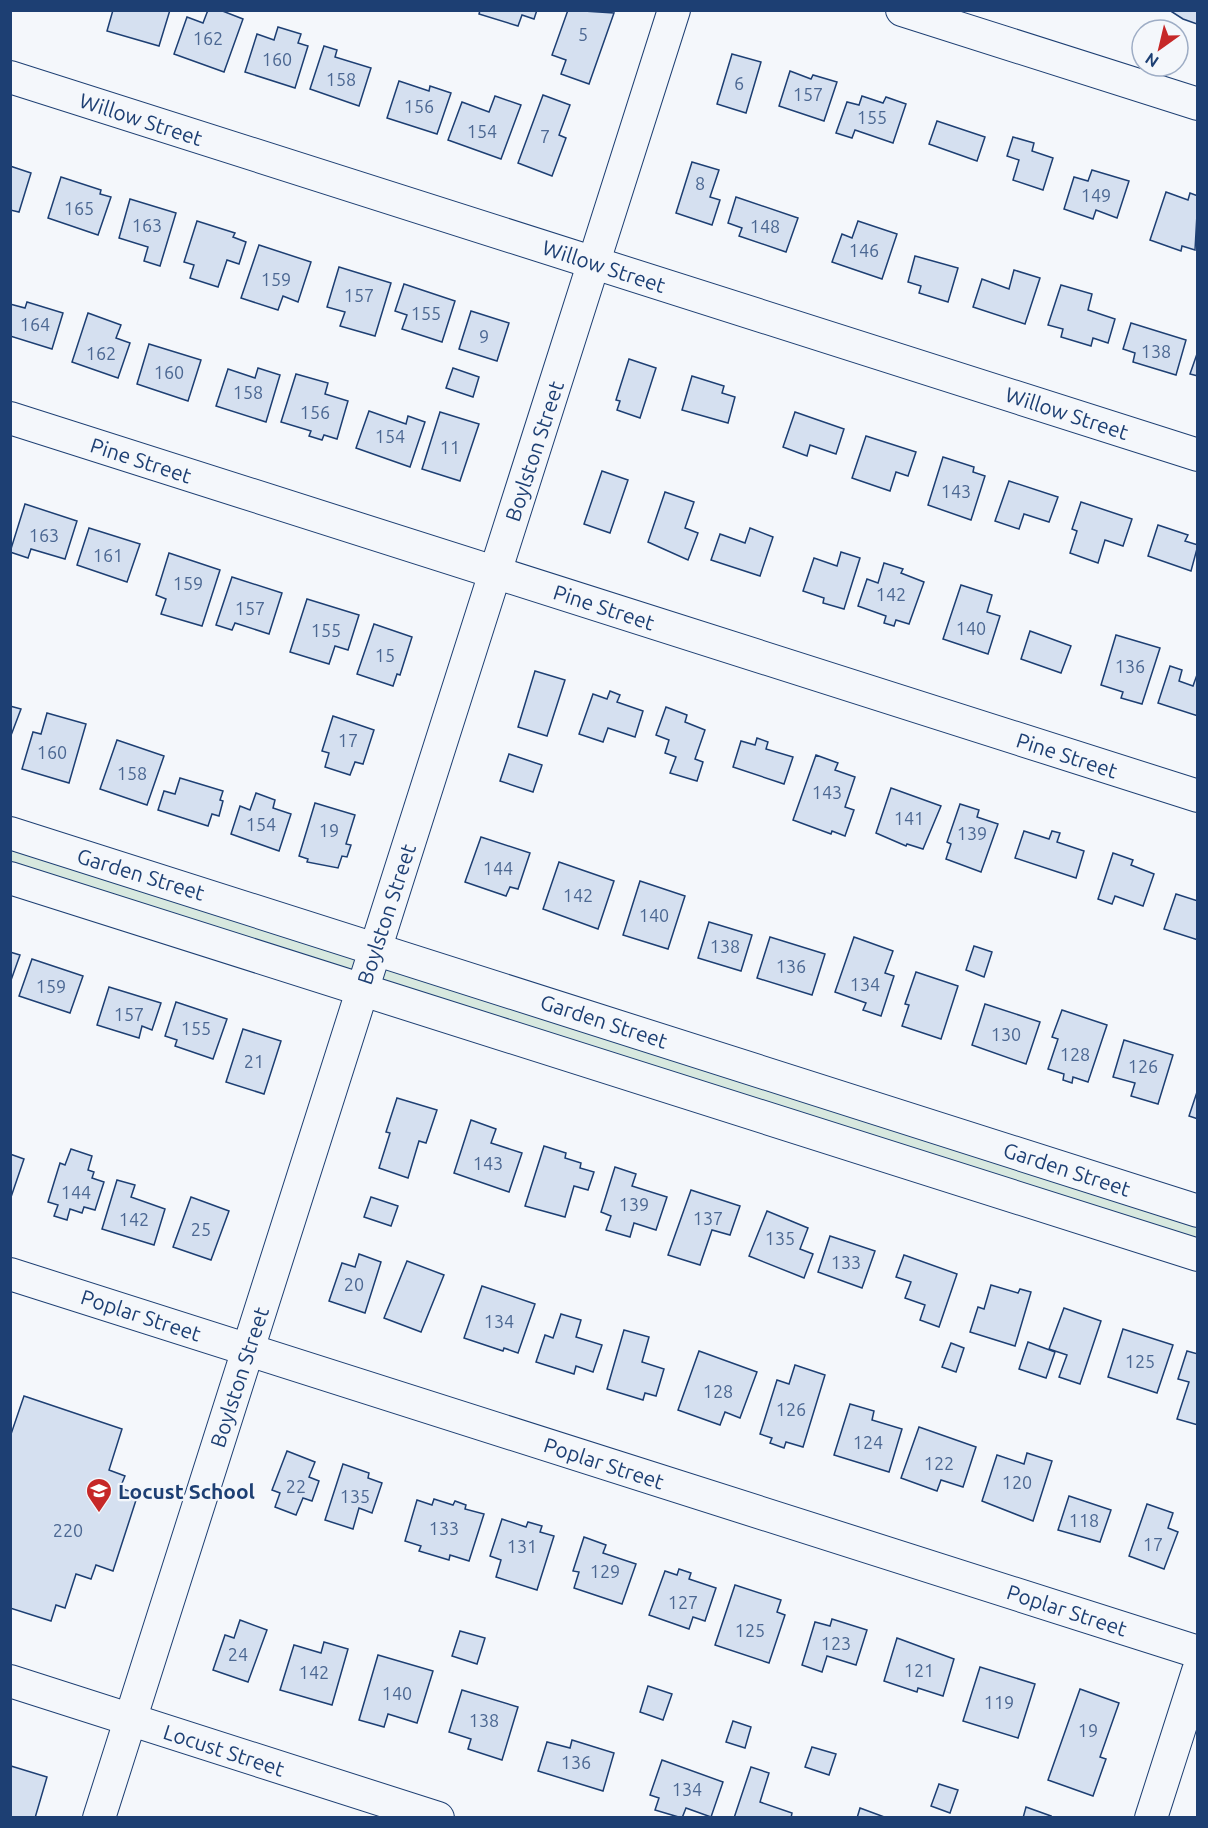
<svg xmlns="http://www.w3.org/2000/svg" width="1208" height="1828" viewBox="0 0 1208 1828" font-family="Ubuntu,sans-serif">
<style>
.green{fill:#d7e8df;stroke:#687fa3;stroke-width:1.5}
.building{fill:#d5e0f0;stroke:#1d3f73;stroke-width:1.5}
.lines{fill:none;stroke-linecap:round;stroke-linejoin:round}
.minor-casing{stroke:#1d3f73;stroke-width:34}
.minor{stroke:#f4f7fb;stroke-width:32}
.labels{text-anchor:middle;dominant-baseline:central;stroke-width:4.5;stroke-linejoin:round;paint-order:stroke}
.number-label{font-size:18px;fill:#4b6792}
.street-label{font-size:21px;fill:#1d3f73;stroke:#f4f7fb}
.poi-label{font-size:21px;font-weight:bold;fill:#1d3f73;stroke:#f4f7fb;text-anchor:start}
</style>
<rect width="100%" height="100%" fill="#f4f7fb"/>
<polygon class="green" points="11,835 1197,1215 1197,1250 11,873"/>
<g class="building">
<polygon points="113,10 170,10 159,46 107,31"/>
<polygon points="208,10 220,10 243,19 224,72 174,54 187,17 203,23"/>
<polygon points="480,10 537,10 534,19 522,15 518,26 479,14"/>
<polygon points="568,10 614,13 589,84 561,74 566,60 552,55"/>
<polygon points="1169,10 1198,10 1197,24 1183,19"/>
<polygon points="278,27 301,34 298,43 308,46 295,88 245,72 257,34 274,40"/>
<polygon points="324,46 337,50 335,57 371,68 359,106 310,89"/>
<polygon points="732,54 761,62 746,113 717,104"/>
<polygon points="790,71 811,79 813,75 837,82 824,121 779,106"/>
<polygon points="399,81 429,91 430,86 451,93 437,134 387,118"/>
<polygon points="543,95 570,105 559,135 566,138 552,176 518,163"/>
<polygon points="495,96 521,105 501,159 448,140 462,102 489,112"/>
<polygon points="862,96 883,103 886,97 906,104 893,143 855,130 852,138 836,133 847,102 859,105"/>
<polygon points="937,121 985,137 977,161 929,144"/>
<polygon points="1013,137 1034,143 1032,151 1053,158 1043,190 1013,180 1019,160 1007,156"/>
<polygon points="692,162 719,170 710,197 720,200 712,225 676,213"/>
<polygon points="10,166 31,173 19,212 10,210"/>
<polygon points="1092,170 1129,181 1117,218 1096,210 1093,219 1064,209 1074,177 1088,181"/>
<polygon points="61,177 101,190 100,194 111,197 98,235 48,218"/>
<polygon points="1166,192 1188,200 1190,193 1198,196 1195,250 1182,246 1181,251 1150,240"/>
<polygon points="736,197 798,218 786,252 739,236 742,228 728,223"/>
<polygon points="130,199 176,213 160,266 144,261 148,247 119,238"/>
<polygon points="197,221 235,233 233,237 246,242 239,264 227,260 218,287 190,278 194,265 184,262"/>
<polygon points="858,221 897,234 882,279 832,262 842,234 852,238"/>
<polygon points="259,245 311,262 298,302 283,296 278,310 241,298"/>
<polygon points="915,256 958,268 948,302 919,293 921,286 908,282"/>
<polygon points="339,267 391,283 375,336 340,326 345,312 327,307"/>
<polygon points="1014,270 1040,278 1025,324 973,307 982,279 1009,289"/>
<polygon points="404,284 455,301 442,342 402,329 407,315 395,311"/>
<polygon points="1061,285 1092,294 1088,310 1115,319 1108,343 1093,338 1091,346 1061,337 1063,329 1048,325"/>
<polygon points="27,302 63,313 52,349 10,336 10,304 25,308"/>
<polygon points="471,311 509,323 497,361 459,349"/>
<polygon points="88,313 121,325 116,338 130,343 118,378 72,362"/>
<polygon points="1131,323 1186,340 1176,375 1133,362 1135,353 1123,349"/>
<polygon points="149,344 201,360 188,401 137,384"/>
<polygon points="1198,351 1198,376 1190,374"/>
<polygon points="629,359 656,368 640,418 617,410 620,401 616,400"/>
<polygon points="258,368 280,375 266,422 216,406 228,369 255,378"/>
<polygon points="453,368 479,377 473,397 446,388"/>
<polygon points="296,374 328,383 325,394 348,401 337,439 324,435 322,440 309,436 311,431 281,422"/>
<polygon points="692,376 724,386 722,393 735,397 728,423 682,410"/>
<polygon points="369,411 406,424 408,416 425,422 410,467 356,448"/>
<polygon points="440,412 479,424 460,481 422,469"/>
<polygon points="795,412 844,429 836,454 810,445 807,456 783,447"/>
<polygon points="866,436 916,452 908,476 896,472 890,491 852,478"/>
<polygon points="943,457 974,467 973,472 985,476 971,520 928,505"/>
<polygon points="602,471 628,480 610,533 584,524"/>
<polygon points="1009,481 1058,497 1049,522 1024,514 1019,529 995,521"/>
<polygon points="665,492 694,502 685,528 698,533 688,560 648,542"/>
<polygon points="1081,502 1132,519 1123,546 1105,540 1098,563 1070,553 1077,531 1072,529"/>
<polygon points="25,504 77,521 65,559 31,549 28,558 10,552"/>
<polygon points="1158,525 1188,535 1185,541 1198,545 1191,571 1148,556"/>
<polygon points="89,528 140,544 127,582 77,565"/>
<polygon points="750,528 773,537 760,576 711,560 720,534 745,543"/>
<polygon points="841,552 860,558 844,609 823,603 824,598 803,591 814,558 837,566"/>
<polygon points="169,553 220,570 202,626 161,614 166,599 156,595"/>
<polygon points="884,563 903,569 901,573 924,582 909,624 896,620 894,626 884,623 886,616 858,606 867,579 878,583"/>
<polygon points="232,577 282,593 269,634 235,623 232,630 216,625"/>
<polygon points="961,585 992,595 987,612 1000,616 988,654 943,639"/>
<polygon points="307,599 359,615 348,650 335,646 329,664 290,652"/>
<polygon points="374,624 412,637 400,675 397,674 393,686 357,674"/>
<polygon points="1030,631 1071,646 1061,673 1021,659"/>
<polygon points="1116,635 1160,648 1142,704 1121,698 1123,692 1101,685"/>
<polygon points="1170,666 1182,670 1179,681 1193,686 1198,672 1198,716 1158,703"/>
<polygon points="535,671 565,680 547,736 518,727"/>
<polygon points="610,691 620,695 617,702 643,711 635,737 608,728 603,742 579,734 593,694 607,699"/>
<polygon points="10,706 21,709 10,738"/>
<polygon points="666,707 687,715 685,722 705,730 695,759 703,762 697,781 670,773 676,757 665,753 669,740 656,735"/>
<polygon points="47,713 86,724 69,783 22,769 33,732 41,734"/>
<polygon points="333,716 374,730 363,764 355,762 350,775 325,767 329,753 322,751"/>
<polygon points="757,738 768,742 766,749 793,757 784,784 733,767 741,741 755,745"/>
<polygon points="117,740 164,756 147,805 100,789"/>
<polygon points="509,754 542,765 533,792 500,781"/>
<polygon points="816,755 838,763 835,770 855,777 845,807 854,810 845,836 832,831 831,834 793,820"/>
<polygon points="180,778 223,791 220,800 223,801 219,816 212,814 208,826 158,810 164,791 175,794"/>
<polygon points="891,788 941,806 923,849 907,844 906,846 876,833"/>
<polygon points="256,793 275,800 273,808 291,814 279,851 231,834 240,806 250,810"/>
<polygon points="315,803 355,815 346,844 351,845 347,857 342,856 338,868 307,862 308,859 299,856"/>
<polygon points="960,804 979,810 977,817 998,824 981,872 946,859 951,844 947,842"/>
<polygon points="1024,831 1049,839 1052,831 1060,833 1057,842 1084,851 1076,878 1015,858"/>
<polygon points="481,837 530,853 518,889 510,887 506,896 465,882"/>
<polygon points="1113,853 1133,860 1131,865 1154,874 1143,906 1115,896 1112,904 1098,899"/>
<polygon points="559,862 614,881 598,929 543,909"/>
<polygon points="640,881 685,896 668,949 623,935"/>
<polygon points="1176,894 1198,901 1198,940 1164,929"/>
<polygon points="709,922 752,935 741,971 698,958"/>
<polygon points="770,937 825,954 812,995 757,978"/>
<polygon points="854,937 893,951 885,973 894,976 881,1016 863,1010 866,1003 835,992"/>
<polygon points="974,946 992,952 984,977 966,970"/>
<polygon points="10,952 20,955 10,983"/>
<polygon points="32,959 83,976 70,1013 19,996"/>
<polygon points="916,972 958,986 941,1039 902,1026 909,1005 905,1004"/>
<polygon points="109,987 161,1003 152,1030 142,1026 139,1038 97,1025"/>
<polygon points="176,1002 227,1019 213,1059 175,1046 177,1040 165,1036"/>
<polygon points="985,1004 1040,1022 1026,1064 972,1045"/>
<polygon points="1062,1010 1107,1025 1088,1082 1073,1077 1072,1083 1063,1080 1064,1074 1048,1069 1058,1039 1052,1037"/>
<polygon points="243,1029 281,1041 264,1094 226,1082"/>
<polygon points="1124,1040 1173,1055 1158,1104 1131,1096 1135,1083 1113,1077"/>
<polygon points="1198,1089 1198,1119 1189,1116"/>
<polygon points="397,1098 437,1110 426,1143 419,1141 408,1178 379,1168 390,1133 386,1132"/>
<polygon points="471,1120 496,1129 491,1143 522,1153 509,1192 454,1173"/>
<polygon points="544,1146 566,1153 565,1158 581,1163 580,1168 594,1172 588,1190 574,1186 565,1217 525,1206"/>
<polygon points="71,1149 92,1156 88,1170 94,1172 92,1178 104,1182 95,1210 84,1207 82,1213 70,1209 67,1220 54,1216 58,1205 48,1202 60,1163 65,1165"/>
<polygon points="10,1154 24,1159 11,1197 10,1196"/>
<polygon points="615,1167 636,1174 632,1186 667,1197 656,1230 634,1223 630,1237 606,1230 611,1216 601,1212"/>
<polygon points="117,1180 135,1185 131,1197 165,1209 154,1245 102,1229"/>
<polygon points="691,1190 740,1206 730,1235 712,1230 700,1265 668,1255"/>
<polygon points="191,1197 229,1211 211,1260 173,1247"/>
<polygon points="371,1197 398,1206 391,1226 364,1217"/>
<polygon points="767,1211 808,1228 800,1249 813,1254 804,1278 749,1256"/>
<polygon points="830,1236 875,1251 862,1288 818,1272"/>
<polygon points="359,1254 381,1262 365,1313 329,1301 342,1263 355,1267"/>
<polygon points="904,1255 957,1274 939,1327 920,1320 925,1305 905,1298 911,1282 896,1277"/>
<polygon points="407,1261 444,1275 421,1332 384,1318"/>
<polygon points="991,1285 1018,1293 1020,1289 1031,1292 1015,1346 970,1332 978,1307 984,1309"/>
<polygon points="482,1286 535,1304 518,1353 504,1348 503,1351 464,1338"/>
<polygon points="1064,1308 1101,1321 1080,1384 1059,1377 1067,1355 1049,1349"/>
<polygon points="561,1314 581,1320 576,1337 602,1345 593,1372 576,1366 574,1374 536,1362 545,1335 553,1338"/>
<polygon points="1123,1329 1173,1345 1157,1393 1108,1377"/>
<polygon points="624,1330 649,1337 642,1362 664,1369 656,1396 645,1393 643,1400 607,1389"/>
<polygon points="1028,1342 1055,1352 1046,1378 1019,1369"/>
<polygon points="951,1343 964,1348 956,1372 942,1367"/>
<polygon points="699,1351 757,1372 740,1418 725,1412 720,1425 678,1410"/>
<polygon points="1187,1351 1198,1354 1198,1425 1177,1419 1189,1382 1178,1379"/>
<polygon points="795,1365 825,1375 803,1447 786,1442 784,1448 770,1443 772,1438 760,1434 777,1380 789,1384"/>
<polygon points="24,1396 122,1429 109,1470 125,1476 120,1488 138,1494 113,1571 96,1565 91,1579 76,1574 65,1608 56,1605 51,1621 10,1608 10,1437"/>
<polygon points="850,1404 874,1411 872,1420 902,1429 889,1472 834,1455"/>
<polygon points="919,1427 976,1447 963,1487 941,1480 937,1491 901,1478"/>
<polygon points="287,1451 315,1462 309,1477 319,1481 312,1501 303,1498 296,1515 275,1507 280,1493 272,1490"/>
<polygon points="1027,1453 1052,1461 1033,1521 982,1501 997,1455 1024,1464"/>
<polygon points="343,1464 369,1473 368,1478 382,1483 372,1513 359,1508 353,1529 325,1520"/>
<polygon points="1069,1496 1111,1510 1100,1542 1058,1530"/>
<polygon points="434,1499 453,1505 455,1501 466,1505 465,1509 484,1514 469,1561 450,1555 449,1560 419,1551 421,1546 405,1541 417,1500 432,1505"/>
<polygon points="1147,1504 1173,1513 1168,1528 1178,1532 1164,1569 1129,1556"/>
<polygon points="502,1519 526,1527 528,1522 542,1526 540,1532 554,1536 537,1590 496,1577 501,1560 490,1556"/>
<polygon points="584,1537 606,1545 603,1553 636,1564 622,1604 574,1588 579,1572 573,1571"/>
<polygon points="679,1569 691,1573 689,1579 716,1588 705,1621 693,1617 689,1629 649,1615 665,1571 677,1575"/>
<polygon points="735,1585 781,1600 777,1612 785,1615 769,1663 715,1645"/>
<polygon points="832,1619 867,1630 856,1665 827,1656 822,1672 802,1665 815,1622 830,1626"/>
<polygon points="240,1620 267,1630 248,1682 213,1670 225,1635 234,1638"/>
<polygon points="460,1631 485,1638 477,1664 452,1656"/>
<polygon points="897,1638 954,1659 943,1696 918,1688 917,1692 884,1681"/>
<polygon points="324,1642 348,1649 332,1705 280,1690 294,1645 321,1653"/>
<polygon points="378,1655 433,1671 417,1723 388,1714 384,1727 359,1720"/>
<polygon points="980,1667 1035,1684 1018,1738 963,1721"/>
<polygon points="648,1686 672,1694 663,1720 640,1712"/>
<polygon points="1080,1689 1119,1703 1100,1757 1106,1759 1093,1796 1048,1780"/>
<polygon points="462,1690 518,1707 502,1760 468,1749 471,1739 449,1732"/>
<polygon points="733,1721 751,1727 745,1748 726,1742"/>
<polygon points="572,1740 614,1753 603,1791 538,1771 547,1742 570,1748"/>
<polygon points="812,1747 836,1754 829,1775 805,1767"/>
<polygon points="662,1760 723,1782 711,1817 686,1808 682,1818 655,1810 659,1798 650,1795"/>
<polygon points="11,1766 47,1777 35,1818 10,1818"/>
<polygon points="751,1767 769,1773 760,1802 792,1813 791,1818 734,1818"/>
<polygon points="939,1784 958,1790 950,1813 931,1806"/>
<polygon points="1026,1807 1051,1816 1050,1818 1023,1818"/>
<polygon points="860,1808 887,1818 857,1818"/>
</g>
<g class="lines">
<defs>
<g id="minor">
<polyline points="902,10 1198,104"/>
<polyline points="10,77 1198,455"/>
<polyline points="10,418 1198,796"/>
<polyline points="10,833 1198,1211"/>
<polyline points="10,878 1198,1255"/>
<polyline points="10,1274 1198,1652"/>
<polyline points="10,1681 438,1818"/>
<polyline points="99,1818 674,10"/>
<polyline points="1151,1818 1198,1671"/>
</g>
</defs>
<use href="#minor" class="minor-casing"/>
<use href="#minor" class="minor"/>
</g>
<defs>
<symbol id="school-pin" viewBox="-11 -11 22 30"><path d="M0 17L-7.5 6A9.5 9.5 0 1 1 7.5 6Z" fill="#c62828" stroke="#f4f7fb"/><path d="M0-5L7-2L0 1L-7-2ZM-4 1L0 2.5L4 1V4Q0 6-4 4Z" fill="#fff"/></symbol>
</defs>
<g fill-rule="evenodd">
<use href="#school-pin" x="84" y="1476" width="30" height="40"/>
</g>
<g class="labels">
<g class="number-label">
<text x="583" y="34">5</text>
<text x="208" y="38">162</text>
<text x="277" y="59">160</text>
<text x="341" y="79">158</text>
<text x="739" y="83">6</text>
<text x="808" y="94">157</text>
<text x="419" y="106">156</text>
<text x="872" y="117">155</text>
<text x="482" y="131">154</text>
<text x="545" y="136">7</text>
<text x="700" y="183">8</text>
<text x="1096" y="195">149</text>
<text x="79" y="208">165</text>
<text x="147" y="225">163</text>
<text x="765" y="226">148</text>
<text x="864" y="250">146</text>
<text x="276" y="279">159</text>
<text x="359" y="295">157</text>
<text x="426" y="313">155</text>
<text x="35" y="324">164</text>
<text x="484" y="336">9</text>
<text x="1156" y="351">138</text>
<text x="101" y="353">162</text>
<text x="169" y="372">160</text>
<text x="248" y="392">158</text>
<text x="315" y="412">156</text>
<text x="390" y="436">154</text>
<text x="450" y="447">11</text>
<text x="956" y="491">143</text>
<text x="44" y="535">163</text>
<text x="108" y="555">161</text>
<text x="188" y="583">159</text>
<text x="891" y="594">142</text>
<text x="250" y="608">157</text>
<text x="971" y="628">140</text>
<text x="326" y="630">155</text>
<text x="385" y="655">15</text>
<text x="1130" y="666">136</text>
<text x="348" y="740">17</text>
<text x="52" y="752">160</text>
<text x="132" y="773">158</text>
<text x="827" y="792">143</text>
<text x="909" y="818">141</text>
<text x="261" y="824">154</text>
<text x="329" y="830">19</text>
<text x="972" y="833">139</text>
<text x="498" y="868">144</text>
<text x="578" y="895">142</text>
<text x="654" y="915">140</text>
<text x="725" y="946">138</text>
<text x="791" y="966">136</text>
<text x="865" y="984">134</text>
<text x="51" y="986">159</text>
<text x="129" y="1014">157</text>
<text x="196" y="1028">155</text>
<text x="1006" y="1034">130</text>
<text x="1075" y="1054">128</text>
<text x="254" y="1061">21</text>
<text x="1143" y="1066">126</text>
<text x="488" y="1163">143</text>
<text x="76" y="1192">144</text>
<text x="634" y="1204">139</text>
<text x="708" y="1218">137</text>
<text x="134" y="1219">142</text>
<text x="201" y="1229">25</text>
<text x="780" y="1238">135</text>
<text x="846" y="1262">133</text>
<text x="354" y="1284">20</text>
<text x="499" y="1321">134</text>
<text x="1140" y="1361">125</text>
<text x="718" y="1391">128</text>
<text x="791" y="1409">126</text>
<text x="868" y="1442">124</text>
<text x="939" y="1463">122</text>
<text x="1017" y="1482">120</text>
<text x="296" y="1486">22</text>
<text x="355" y="1496">135</text>
<text x="1084" y="1520">118</text>
<text x="444" y="1528">133</text>
<text x="68" y="1530">220</text>
<text x="1153" y="1544">17</text>
<text x="522" y="1546">131</text>
<text x="605" y="1571">129</text>
<text x="683" y="1602">127</text>
<text x="750" y="1630">125</text>
<text x="836" y="1643">123</text>
<text x="238" y="1654">24</text>
<text x="919" y="1670">121</text>
<text x="314" y="1672">142</text>
<text x="397" y="1693">140</text>
<text x="999" y="1702">119</text>
<text x="484" y="1720">138</text>
<text x="1088" y="1730">19</text>
<text x="576" y="1762">136</text>
<text x="687" y="1789">134</text>
</g>
<g class="street-label">
<text transform="translate(141 119) rotate(18)">Willow Street</text>
<text transform="translate(604 266) rotate(18)">Willow Street</text>
<text transform="translate(1067 413) rotate(18)">Willow Street</text>
<text transform="translate(534 451) rotate(-72)">Boylston Street</text>
<text transform="translate(141 460) rotate(18)">Pine Street</text>
<text transform="translate(604 607) rotate(18)">Pine Street</text>
<text transform="translate(1067 755) rotate(18)">Pine Street</text>
<text transform="translate(141 874) rotate(17)">Garden Street</text>
<text transform="translate(386 914) rotate(-72)">Boylston Street</text>
<text transform="translate(604 1021) rotate(18)">Garden Street</text>
<text transform="translate(1067 1169) rotate(18)">Garden Street</text>
<text transform="translate(141 1315) rotate(18)">Poplar Street</text>
<text transform="translate(239 1377) rotate(-72)">Boylston Street</text>
<text transform="translate(604 1463) rotate(18)">Poplar Street</text>
<text transform="translate(1067 1610) rotate(18)">Poplar Street</text>
<text transform="translate(224 1750) rotate(18)">Locust Street</text>
</g>
<g class="poi-label">
<text x="118" y="1491">Locust School</text>
</g>
</g>
<rect width="1208" height="1828" fill="none" stroke="#1d3f73" stroke-width="24"/>
<g transform="translate(1160 48) rotate(214)"><circle r="28" fill="#f4f7fb" stroke="#9eadc5" stroke-width="1.5"/>
<path d="M0-4.5L10 22L0 15L-10 22Z" fill="#c62828"/>
<text y="-9" font-size="16" font-weight="bold" text-anchor="middle" fill="#1d3f73">N</text>
</g>
</svg>
